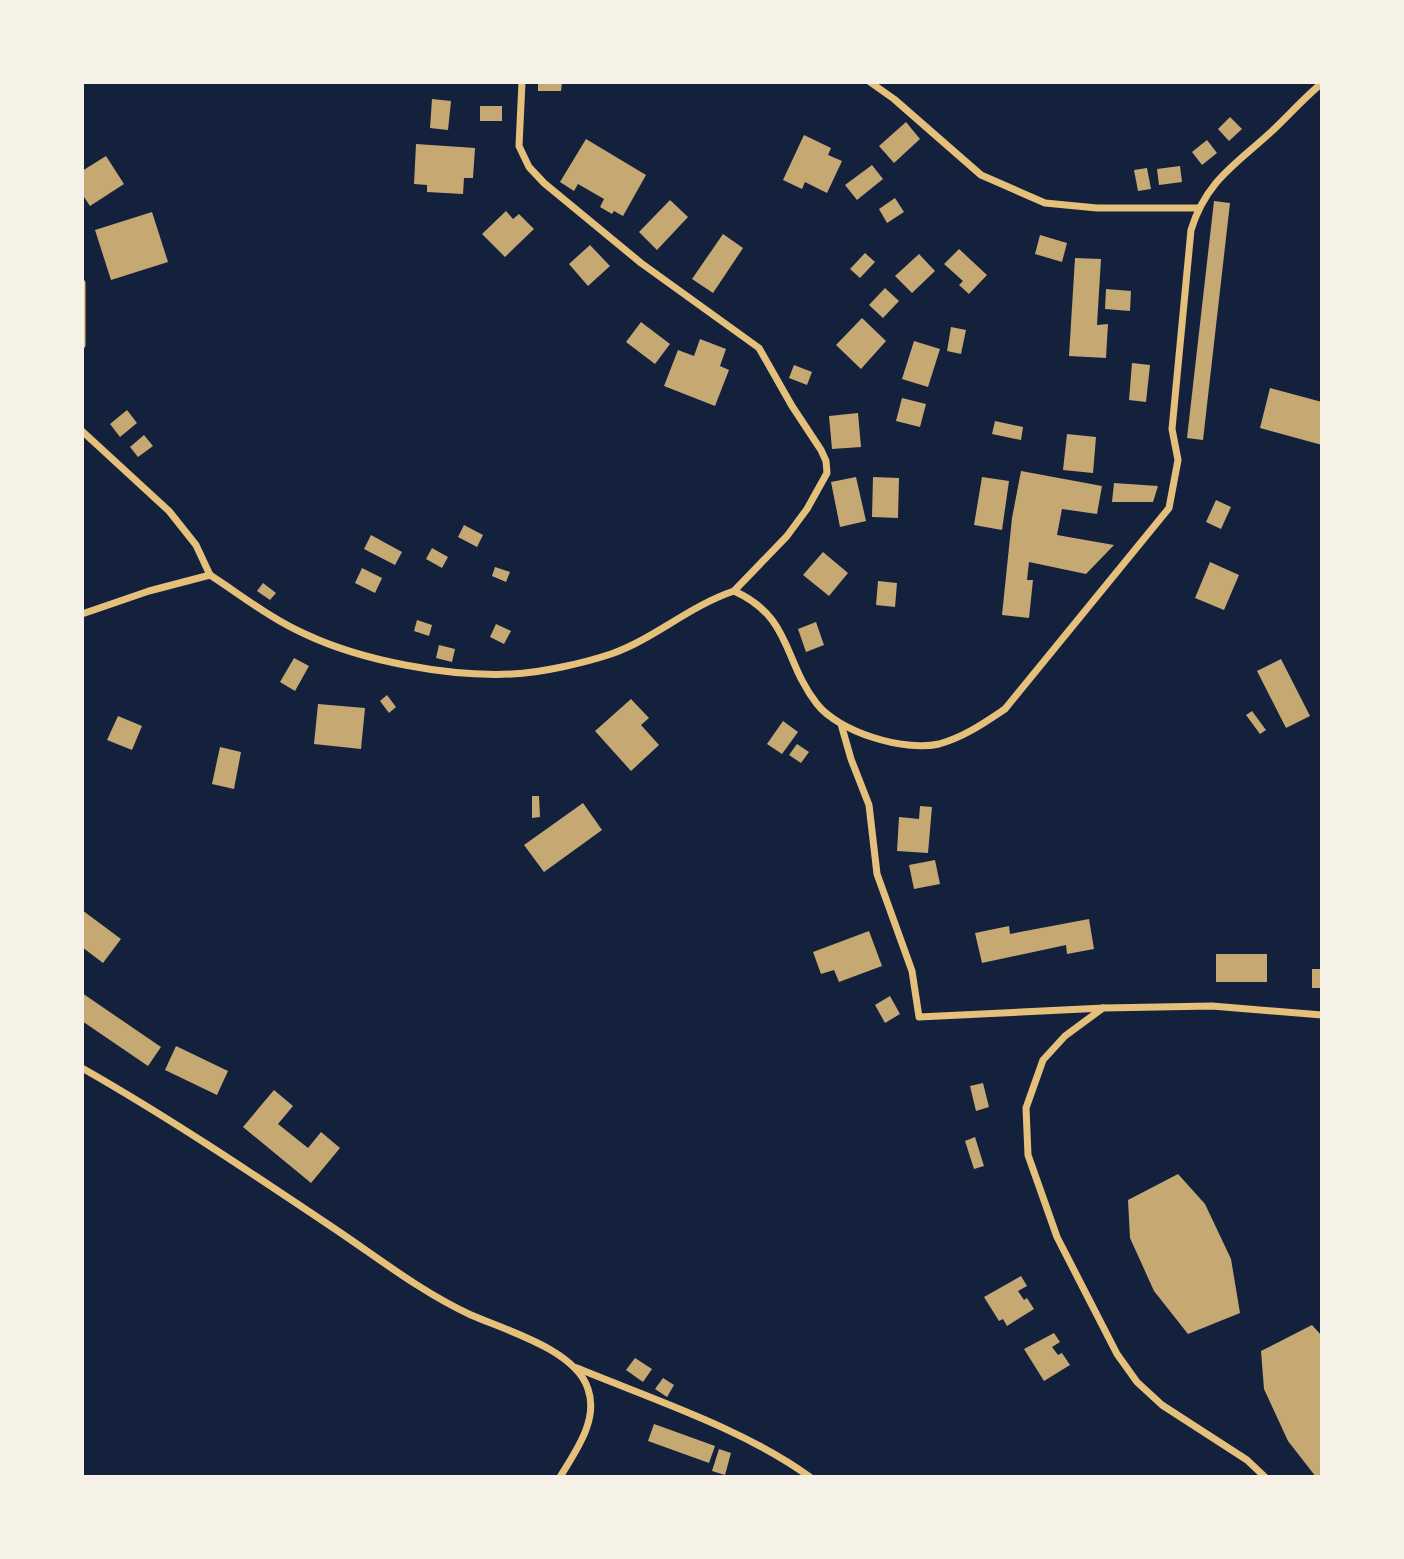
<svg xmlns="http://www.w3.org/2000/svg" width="1404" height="1559" viewBox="0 0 1404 1559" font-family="Montserrat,sans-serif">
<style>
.building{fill:#c6a872}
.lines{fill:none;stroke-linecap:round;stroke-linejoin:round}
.minor{stroke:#e5c07b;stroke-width:7}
</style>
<rect width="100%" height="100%" fill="#14213d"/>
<g class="building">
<polygon points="538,82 562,82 561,91 538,91"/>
<polygon points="432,99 451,101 448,130 430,128"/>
<rect x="480" y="106" width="22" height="15"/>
<polygon points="1230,117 1242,129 1229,141 1218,129"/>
<polygon points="906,122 920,139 894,163 879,146"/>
<polygon points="804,135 831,148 828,155 842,161 827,193 805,182 802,189 783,180"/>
<polygon points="586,139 646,175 623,216 614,211 612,214 600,207 604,199 578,184 574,191 560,182"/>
<polygon points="1207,140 1217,153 1202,165 1192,152"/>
<polygon points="416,144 475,148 473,178 464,178 463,194 427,192 427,185 414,184"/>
<polygon points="106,156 124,184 90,206 82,194 82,171"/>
<polygon points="872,165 883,179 857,200 845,185"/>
<polygon points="1180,166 1182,182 1159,185 1157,169"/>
<polygon points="1147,168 1151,189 1138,191 1134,170"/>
<polygon points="895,198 904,212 887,223 879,209"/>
<polygon points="670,200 688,217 657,250 639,232"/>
<polygon points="1214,201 1230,203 1203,440 1187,438"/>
<polygon points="506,211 513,219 519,214 534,229 505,257 482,234"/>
<polygon points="152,212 168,262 111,280 95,230"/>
<polygon points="723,234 743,248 713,293 692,279"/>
<polygon points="1040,235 1067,243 1062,262 1035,254"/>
<polygon points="590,245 610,266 588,286 569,264"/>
<polygon points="959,249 987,275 969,294 959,285 963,281 944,264"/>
<polygon points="865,253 875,262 860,278 850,269"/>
<polygon points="919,254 935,271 912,293 895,276"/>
<polygon points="1075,258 1101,259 1097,325 1108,324 1106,358 1069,356"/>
<polygon points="885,288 899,301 883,318 869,305"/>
<polygon points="1106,289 1131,291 1130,311 1105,309"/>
<polygon points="862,318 886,341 861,369 836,345"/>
<polygon points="641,322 670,344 655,364 626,342"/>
<polygon points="951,327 966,330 961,354 947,351"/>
<polygon points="700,339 726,349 720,366 729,370 715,406 664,386 678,350 694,356"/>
<polygon points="914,341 940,349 928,387 902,379"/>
<polygon points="1132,363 1150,365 1146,402 1129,400"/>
<polygon points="794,365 812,372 807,385 789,378"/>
<polygon points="1270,388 1322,402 1322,445 1260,428"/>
<polygon points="902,398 926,404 920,427 896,421"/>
<polygon points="127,410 137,423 120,437 110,424"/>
<polygon points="858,413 861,447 832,449 829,416"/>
<polygon points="995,421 1023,427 1021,440 992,434"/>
<polygon points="1067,434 1096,437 1093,473 1063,470"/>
<polygon points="144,435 153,446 138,457 130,447"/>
<polygon points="1021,471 1102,486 1097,514 1062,509 1057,535 1114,545 1086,574 1029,562 1027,580 1033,580 1029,618 1002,615 1012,518"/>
<polygon points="856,477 866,521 840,527 831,482"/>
<polygon points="873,477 899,478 898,518 872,517"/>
<polygon points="982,477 1009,481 1002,530 974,525"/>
<polygon points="1114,483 1158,486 1153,502 1112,502"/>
<polygon points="1216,500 1231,507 1221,529 1206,522"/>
<polygon points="464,525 483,535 477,547 458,537"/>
<polygon points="371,535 402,552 395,565 364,549"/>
<polygon points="432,548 448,557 442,568 426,559"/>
<polygon points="823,552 848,573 829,596 803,575"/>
<polygon points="1210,562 1239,575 1224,610 1195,598"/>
<polygon points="495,567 510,572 506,582 492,576"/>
<polygon points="362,568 382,578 375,593 355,583"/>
<polygon points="878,581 897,583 895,607 876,605"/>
<polygon points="263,583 276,593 270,600 257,591"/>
<polygon points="417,620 432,625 429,636 414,631"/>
<polygon points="816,622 824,645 806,652 798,629"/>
<polygon points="496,624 511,631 504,644 490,637"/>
<polygon points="439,645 455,649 452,662 436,658"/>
<polygon points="294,658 309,666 295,691 280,682"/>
<polygon points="1281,659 1310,716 1286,728 1257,671"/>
<polygon points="387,695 396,707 389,713 380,701"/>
<polygon points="631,699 649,718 641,725 659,745 631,771 595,731"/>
<polygon points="318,704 365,708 361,749 314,744"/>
<polygon points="1252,711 1266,730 1260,734 1246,715"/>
<polygon points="118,716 142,726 132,750 107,740"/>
<polygon points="783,721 798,732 782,754 767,744"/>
<polygon points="797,744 809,752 801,763 789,755"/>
<polygon points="220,747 241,752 234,789 212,784"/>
<polygon points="532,796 539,796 540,817 532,818"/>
<polygon points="583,803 602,830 544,872 524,845"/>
<polygon points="920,806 932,807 928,853 897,851 899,817 919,819"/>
<polygon points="935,860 940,884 914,889 909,865"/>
<polygon points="82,910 121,939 103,963 82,947"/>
<polygon points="1089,919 1094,949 1067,954 1066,945 982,963 975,933 1009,926 1010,934"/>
<polygon points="869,931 882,966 839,982 834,970 821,974 813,952"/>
<rect x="1216" y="954" width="51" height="28"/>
<rect x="1312" y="969" width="10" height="19"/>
<polygon points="82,993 161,1047 148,1066 82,1021"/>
<polygon points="890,996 900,1014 885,1023 875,1005"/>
<polygon points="176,1046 228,1071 217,1095 165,1070"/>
<polygon points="983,1083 989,1107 976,1111 970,1086"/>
<polygon points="274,1090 293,1106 278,1124 308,1148 321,1132 340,1148 311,1183 243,1127"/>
<polygon points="975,1137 984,1166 974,1169 965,1141"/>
<polygon points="1178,1174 1205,1204 1231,1259 1240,1313 1188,1334 1154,1291 1130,1238 1128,1200"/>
<polygon points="1021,1276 1027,1286 1018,1291 1024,1300 1027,1298 1034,1309 1007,1326 1003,1319 999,1321 984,1297"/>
<polygon points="1312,1325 1322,1336 1322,1477 1316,1477 1288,1441 1264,1389 1261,1351"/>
<polygon points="1054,1333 1060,1342 1052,1347 1058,1355 1062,1353 1070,1365 1044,1381 1024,1349"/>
<polygon points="635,1358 652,1369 643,1382 626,1370"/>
<polygon points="663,1378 674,1385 667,1397 655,1389"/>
<polygon points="654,1424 715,1446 709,1463 648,1441"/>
<polygon points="719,1449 731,1453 725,1475 712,1471"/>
</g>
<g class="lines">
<g class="minor">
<polyline points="522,82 519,146 529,167 544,183 641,263 759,348 792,406 821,450 826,461 827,473 807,509 787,536 734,591"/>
<polyline points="870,82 894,99 981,175 1045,203 1097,208 1198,208"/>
<polyline points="82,283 82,345"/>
<polyline points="82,431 169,511 196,545 210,575"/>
<path d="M82,614L149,591L210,575C241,595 271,619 305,634C362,661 449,677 512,674C540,673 584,663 611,654C654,639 689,606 734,591C792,617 783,661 817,704C839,732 904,752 939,744C964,737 984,723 1005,709L1169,508L1178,460L1172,429L1191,230C1206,181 1235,165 1271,132C1288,116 1304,98 1322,83"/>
<polyline points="841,724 851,759 869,805 877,874 912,971 919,1017 1104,1008 1212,1006 1322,1015"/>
<polyline points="1103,1008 1065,1036 1043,1060 1026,1108 1028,1155 1057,1237 1117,1354 1137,1382 1162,1405 1247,1460 1265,1477"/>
<path d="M82,1068C168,1117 250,1172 332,1227C377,1257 421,1292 471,1315C505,1330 576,1350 588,1389C599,1420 575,1452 560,1477"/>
<path d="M577,1368C652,1399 744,1429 810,1477"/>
</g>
</g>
<rect width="1404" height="1559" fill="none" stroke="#f6f1e7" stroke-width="168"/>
</svg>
